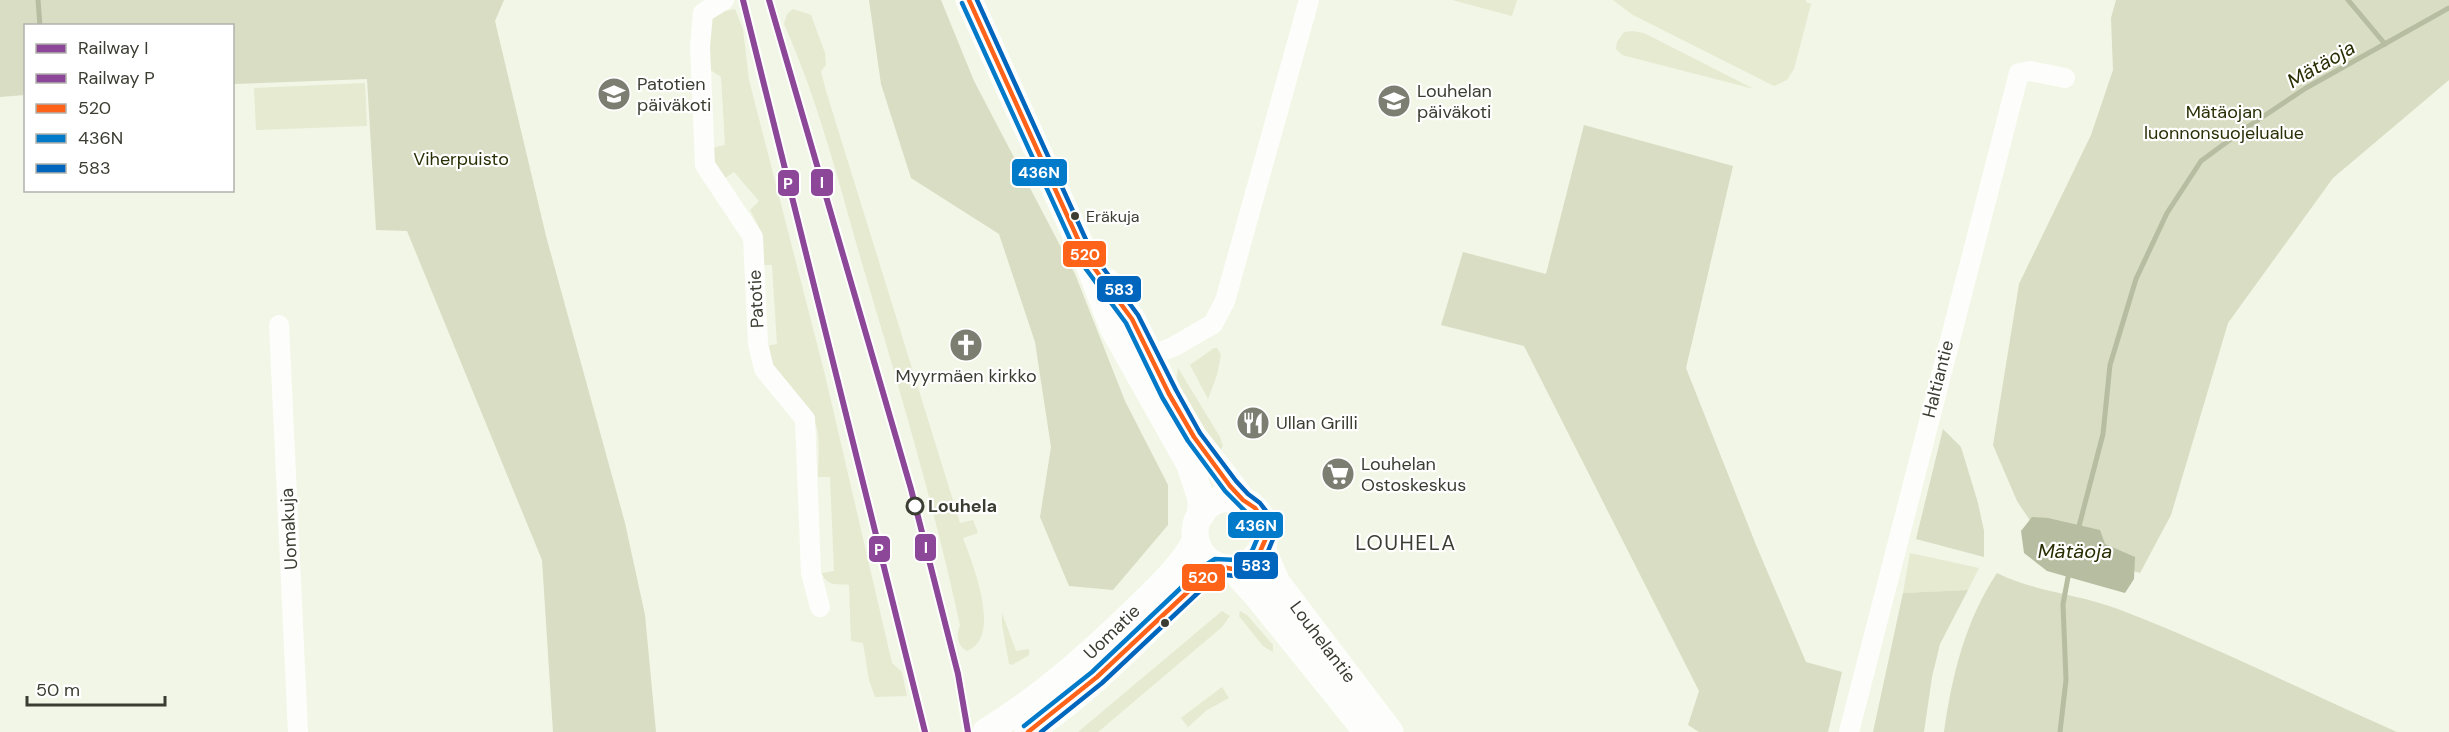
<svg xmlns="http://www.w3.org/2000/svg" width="2449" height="732" viewBox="0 0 2449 732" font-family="'DM Sans',sans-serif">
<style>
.green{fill:#e5ead1}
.forest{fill:#d8ddc3}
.water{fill:#b6bda0}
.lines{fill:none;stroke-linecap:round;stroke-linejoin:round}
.stream{stroke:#b6bda0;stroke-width:5}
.street{stroke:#fdfefb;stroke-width:20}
.secondary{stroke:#fdfefb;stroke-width:27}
.bus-1-casing{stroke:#fff;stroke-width:9}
.bus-2-casing{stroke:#fff;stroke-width:9}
.bus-3-casing{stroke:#fff;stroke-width:9}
.bus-1{stroke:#ff6319;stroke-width:4.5}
.bus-2{stroke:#007ac9;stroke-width:4.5}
.bus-3{stroke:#0065bd;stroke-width:4.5}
.rail-1-casing{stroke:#fff;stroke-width:10}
.rail-2-casing{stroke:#fff;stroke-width:10}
.rail-1{stroke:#8c4799;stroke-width:6}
.rail-2{stroke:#8c4799;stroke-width:6}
.bus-dot{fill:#3b3d32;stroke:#fff;stroke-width:2}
.stop-dot{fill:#fff;stroke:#3b3d32;stroke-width:3}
.labels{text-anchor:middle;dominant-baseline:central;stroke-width:4.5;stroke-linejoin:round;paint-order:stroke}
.bus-label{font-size:16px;fill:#3b3d32;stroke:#fff;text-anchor:start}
.poi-label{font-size:18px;fill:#3b3d32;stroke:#fff;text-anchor:start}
.park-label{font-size:18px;fill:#292f04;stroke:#fff}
.street-label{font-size:18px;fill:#3b3d32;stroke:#fff}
.stop-label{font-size:18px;font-weight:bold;fill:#3b3d32;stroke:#fff;text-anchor:start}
.water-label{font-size:20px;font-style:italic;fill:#292e03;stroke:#fff}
.quarter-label{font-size:21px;letter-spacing:1.5px;fill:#3b3d32;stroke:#fff}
.line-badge{stroke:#fff;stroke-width:2}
.badge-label{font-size:16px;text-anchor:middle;font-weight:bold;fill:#fff}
</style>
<rect width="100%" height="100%" fill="#f2f6e6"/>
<g class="green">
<polygon points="1452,0 1517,0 1512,16"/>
<polygon points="1613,0 1806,0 1806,2 1811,4 1794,69 1787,80 1774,86 1633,15"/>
<path d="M735,9L743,29L749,80L825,375L892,663L902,672L907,696L875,697L869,680L863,643L851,641L849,585C837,584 826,586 822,573L834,571L830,477H818C818,462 820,444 817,429C811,399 772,379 766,346L777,344L772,265H761L759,227L750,210L759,201L734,172L724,179L715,168L712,148L725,145L721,77L709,69L707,33L714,13Z"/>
<path d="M793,9L811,15L825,53L826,65L821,71L826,91L960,523L973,520L978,533L963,538C972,562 1003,638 967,651C957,646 956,635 960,625C934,505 899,387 864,270C840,187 819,102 784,24L787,14Z"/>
<polygon points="1632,31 1644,33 1754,89 1622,55 1616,49 1617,42 1624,32"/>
<polygon points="365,83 367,126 256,130 254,88"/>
<polygon points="1214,348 1217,348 1221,355 1217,375 1208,399 1190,365"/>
<polygon points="1178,368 1220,437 1223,446 1218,453 1176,383"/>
<polygon points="1910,553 1979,568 1968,590 1903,593"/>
<polygon points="1222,611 1230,616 1222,627 1098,732 1078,732"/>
<polygon points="1240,611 1247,615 1273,645 1273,652 1263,646 1239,616"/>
<polygon points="1002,613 1016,651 1029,649 1029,655 1012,665 1009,664 1002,624"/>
<polygon points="1222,687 1229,698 1207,710 1188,727 1181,718"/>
</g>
<g class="forest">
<polygon points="0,0 504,0 495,21 546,236 625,523 645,615 656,732 553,732 542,560 407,231 376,230 367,79 233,84 232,26 26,26 25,95 0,97"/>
<polygon points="869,0 941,0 974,81 1075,274 1125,401 1168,485 1168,525 1113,590 1069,586 1040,517 1051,447 1035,342 999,234 911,178 881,84"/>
<polygon points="2116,0 2449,0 2449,80 2333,178 2228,323 2171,515 2140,573 2095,560 2039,534 2017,501 1993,445 2019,284 2091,135 2113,70 2111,18"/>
<polygon points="1584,125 1733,166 1686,368 1756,545 1806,662 1842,672 1828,732 1699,732 1688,725 1699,691 1524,346 1441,325 1463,252 1546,274"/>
<polygon points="1943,429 1961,447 1978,503 1984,531 1984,557 1916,539"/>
<path d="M1997,573C2035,592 2079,594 2118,609C2214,646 2304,691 2397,732H1944C1952,676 1965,621 1997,573Z"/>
<polygon points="1968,590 1940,644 1932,677 1924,732 1873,732 1903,593"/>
</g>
<polygon class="water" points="2032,517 2048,518 2100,530 2105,544 2135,557 2134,579 2125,593 2047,571 2024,553 2021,531"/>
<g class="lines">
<g class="stream">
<polyline points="38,0 40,26"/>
<polyline points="2348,0 2385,44"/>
<polyline points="2078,530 2103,434 2110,365 2136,279 2167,213 2201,161 2246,128 2306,88 2449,8"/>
<polyline points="2060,732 2066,680 2063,604 2069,572"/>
</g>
<g class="street">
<polyline points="724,0 703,13 700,47 705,165 753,237 758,344 764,369 805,419 811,573 820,607"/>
<polyline points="279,325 298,732"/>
<polyline points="1138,360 1173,347 1213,324 1225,301 1309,0"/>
<polyline points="1849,732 2019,73 2030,71 2065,78"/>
</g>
<g class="secondary">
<polyline points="969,0 1086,257 1113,328 1190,465 1201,499 1201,515"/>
<polyline points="1106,281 1132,319 1169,394 1194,437 1243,500"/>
<circle cx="1230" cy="533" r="35"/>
<polyline points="1262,549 1277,583 1390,732"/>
<polyline points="1233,569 1259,598 1367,732"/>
<path d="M986,732C1042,697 1089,656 1136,610C1158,588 1181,568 1196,540"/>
<path d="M1028,732C1076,700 1120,657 1162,616C1179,599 1196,581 1216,566"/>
</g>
<defs>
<polyline id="bus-1" points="969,0 1086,257 1132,319 1169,394 1194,437 1230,486 1243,500 1255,508 1262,518 1266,538 1258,556 1233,569 1216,566 1209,572 1097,677 1028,732"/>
<polyline id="bus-2" points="962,3 1080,261 1126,323 1162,397 1188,441 1225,491 1255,521 1258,537 1252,551 1237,560 1215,559 1204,566 1092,672 1024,726"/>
<polyline id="bus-3" points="977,0 1092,253 1138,315 1176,390 1200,433 1236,481 1248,494 1260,503 1269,515 1273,539 1264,561 1235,576 1218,574 1102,683 1041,732"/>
</defs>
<use href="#bus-1" class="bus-1-casing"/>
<use href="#bus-2" class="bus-2-casing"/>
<use href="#bus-3" class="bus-3-casing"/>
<use href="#bus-1" class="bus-1"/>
<use href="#bus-2" class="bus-2"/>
<use href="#bus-3" class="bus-3"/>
<defs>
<polyline id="rail-1" points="769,0 911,489 958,674 968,732"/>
<polyline id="rail-2" points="743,0 925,732"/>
</defs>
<use href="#rail-1" class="rail-1-casing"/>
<use href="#rail-2" class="rail-2-casing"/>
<use href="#rail-1" class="rail-1"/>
<use href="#rail-2" class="rail-2"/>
</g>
<defs>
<symbol id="school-disc" viewBox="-11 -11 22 22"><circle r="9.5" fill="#7b7e71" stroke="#fff"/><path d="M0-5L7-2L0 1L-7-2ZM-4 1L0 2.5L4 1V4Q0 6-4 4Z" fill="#fff"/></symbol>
<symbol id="church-disc" viewBox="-11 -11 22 22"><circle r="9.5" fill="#7b7e71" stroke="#fff"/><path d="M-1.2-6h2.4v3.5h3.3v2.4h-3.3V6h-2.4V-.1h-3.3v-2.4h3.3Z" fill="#fff"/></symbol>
<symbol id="restaurant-disc" viewBox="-11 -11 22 22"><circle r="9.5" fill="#7b7e71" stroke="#fff"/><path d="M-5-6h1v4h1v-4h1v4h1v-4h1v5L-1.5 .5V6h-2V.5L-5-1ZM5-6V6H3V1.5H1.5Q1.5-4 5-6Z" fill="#fff"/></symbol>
<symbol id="supermarket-disc" viewBox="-11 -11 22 22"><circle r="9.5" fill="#7b7e71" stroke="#fff"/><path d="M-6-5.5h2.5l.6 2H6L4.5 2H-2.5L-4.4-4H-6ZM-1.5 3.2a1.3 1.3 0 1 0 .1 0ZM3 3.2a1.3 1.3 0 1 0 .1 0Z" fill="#fff"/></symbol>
</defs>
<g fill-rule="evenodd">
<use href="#school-disc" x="595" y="75" width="38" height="38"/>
<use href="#school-disc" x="1375" y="82" width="38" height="38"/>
<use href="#church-disc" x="947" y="326" width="38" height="38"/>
<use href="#restaurant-disc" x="1234" y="404" width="38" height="38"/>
<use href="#supermarket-disc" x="1319" y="455" width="38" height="38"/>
</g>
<g class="bus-dot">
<circle cx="1075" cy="216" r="5"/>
<circle cx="1165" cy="623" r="5"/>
</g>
<circle class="stop-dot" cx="915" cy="506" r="8"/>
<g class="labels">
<g class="bus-label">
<text x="1086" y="216">Eräkuja</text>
</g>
<g class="poi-label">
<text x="637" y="84">Patotien<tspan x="637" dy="21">päiväkoti</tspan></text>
<text x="1417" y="91">Louhelan<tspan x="1417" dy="21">päiväkoti</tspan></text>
<text x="966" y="376" text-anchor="middle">Myyrmäen kirkko</text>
<text x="1276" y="423">Ullan Grilli</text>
<text x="1361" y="464">Louhelan<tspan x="1361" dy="21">Ostoskeskus</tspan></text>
</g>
<g class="park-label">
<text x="2224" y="112">Mätäojan<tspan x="2224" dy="21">luonnonsuojelualue</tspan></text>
<text x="461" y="159">Viherpuisto</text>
</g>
<g class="street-label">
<text transform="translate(756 299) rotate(-93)">Patotie</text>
<text transform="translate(1938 379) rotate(-76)">Haltiantie</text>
<text transform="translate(289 529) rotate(-93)">Uomakuja</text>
<text transform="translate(1112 632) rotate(-44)">Uomatie</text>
<text transform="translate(1323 642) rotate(53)">Louhelantie</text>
</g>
<g class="stop-label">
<text x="928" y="506">Louhela</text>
</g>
<g class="water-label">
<text transform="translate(2321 64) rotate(-30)">Mätäoja</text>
<text x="2075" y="551">Mätäoja</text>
</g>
<g class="quarter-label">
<text x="1406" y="543">LOUHELA</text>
</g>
</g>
<g class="line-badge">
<rect x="1011" y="158" width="57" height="29" rx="6" fill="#007ac9"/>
<rect x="810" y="168" width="24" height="29" rx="6" fill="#8c4799"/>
<rect x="777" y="169" width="23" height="28" rx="6" fill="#8c4799"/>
<rect x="1062" y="240" width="45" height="28" rx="6" fill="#ff6319"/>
<rect x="1096" y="275" width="46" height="28" rx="6" fill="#0065bd"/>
<rect x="1227" y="511" width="57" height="28" rx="6" fill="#007ac9"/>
<rect x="914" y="533" width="23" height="29" rx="6" fill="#8c4799"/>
<rect x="868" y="535" width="23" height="28" rx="6" fill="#8c4799"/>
<rect x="1233" y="551" width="46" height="29" rx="6" fill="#0065bd"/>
<rect x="1181" y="563" width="45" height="29" rx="6" fill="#ff6319"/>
</g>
<g class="badge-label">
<text x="1039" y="178">436N</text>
<text x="822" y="188">I</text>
<text x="788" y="189">P</text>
<text x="1085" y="260">520</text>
<text x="1119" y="295">583</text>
<text x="1256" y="531">436N</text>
<text x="926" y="553">I</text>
<text x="879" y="555">P</text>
<text x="1256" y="571">583</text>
<text x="1203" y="583">520</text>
</g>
<rect x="24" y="24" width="210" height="168" fill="#ffffff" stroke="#b1b1ad" stroke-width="1.5"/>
<rect x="36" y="44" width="30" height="9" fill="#8c4799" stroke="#b1b1ad" stroke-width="1.5"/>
<text x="78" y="54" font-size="18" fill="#3b3d32">Railway I</text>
<rect x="36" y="74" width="30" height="9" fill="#8c4799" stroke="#b1b1ad" stroke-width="1.5"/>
<text x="78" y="84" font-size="18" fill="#3b3d32">Railway P</text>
<rect x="36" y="104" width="30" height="9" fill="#ff6319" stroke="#b1b1ad" stroke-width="1.5"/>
<text x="78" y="114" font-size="18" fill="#3b3d32">520</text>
<rect x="36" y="134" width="30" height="9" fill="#007ac9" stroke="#b1b1ad" stroke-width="1.5"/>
<text x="78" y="144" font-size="18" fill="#3b3d32">436N</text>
<rect x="36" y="164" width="30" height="9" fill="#0065bd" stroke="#b1b1ad" stroke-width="1.5"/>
<text x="78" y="174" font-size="18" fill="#3b3d32">583</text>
<path d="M27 696v9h138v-9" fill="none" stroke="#3b3d32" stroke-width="3"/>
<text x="36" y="696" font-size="18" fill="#3b3d32" stroke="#ffffff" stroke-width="4.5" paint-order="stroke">50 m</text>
</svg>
